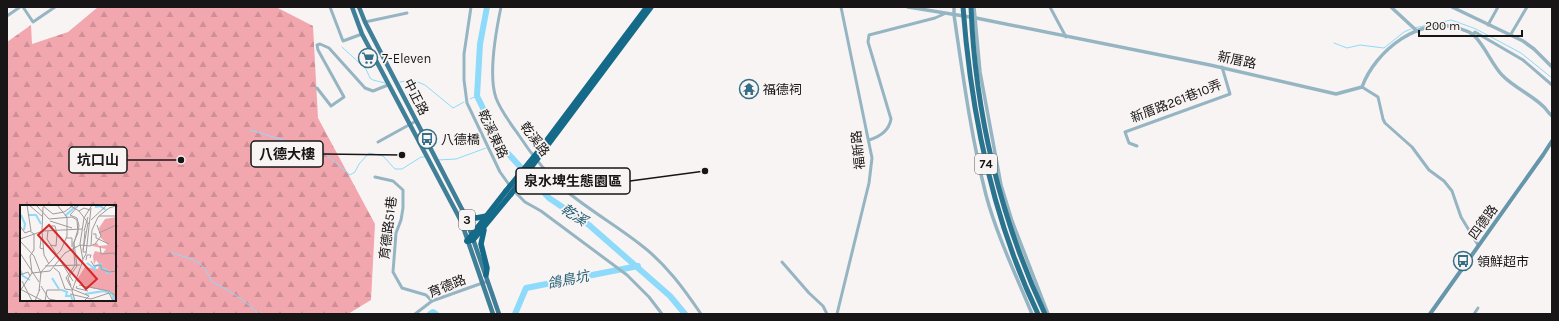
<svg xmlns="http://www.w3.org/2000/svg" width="1559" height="321" viewBox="0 0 1559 321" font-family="Karla,'Noto Sans TC',sans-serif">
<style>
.forest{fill:url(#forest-firs);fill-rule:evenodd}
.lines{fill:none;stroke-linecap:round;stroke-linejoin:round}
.stream{stroke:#8ddafb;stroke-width:1}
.river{stroke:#8ddafb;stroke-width:6}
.minor{stroke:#96b5c3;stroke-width:3}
.tertiary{stroke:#96b5c3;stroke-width:3.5}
.secondary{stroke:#6696aa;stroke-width:4}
.primary{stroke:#407f98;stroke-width:4.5}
.motorway{stroke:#146a88;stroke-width:5.5}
.trunk-bridge{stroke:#2a7490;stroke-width:5}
.motorway-bridge{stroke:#146a88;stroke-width:5.5}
.labels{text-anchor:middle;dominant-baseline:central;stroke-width:3.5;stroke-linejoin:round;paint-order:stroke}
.shield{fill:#f9f4f4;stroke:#5b5858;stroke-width:1}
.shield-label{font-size:12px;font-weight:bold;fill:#171515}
.poi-label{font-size:13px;fill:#171515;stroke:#f9f4f4;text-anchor:start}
.street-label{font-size:13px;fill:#171515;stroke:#f9f4f4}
.water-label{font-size:14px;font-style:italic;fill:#205d73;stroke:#f9f4f4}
.inset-river{fill:none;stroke:#8ddafb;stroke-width:2}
.inset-road{fill:none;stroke:#9f9b9b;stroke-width:1}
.view{fill:#d62828;fill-opacity:0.15;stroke:#d62828;stroke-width:2}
.inset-edge{fill:none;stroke:#171515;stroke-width:2}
.leader{fill:none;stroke:#171515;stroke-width:1.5}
.callout-dot{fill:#171515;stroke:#f9f4f4;stroke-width:1.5}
.callout{fill:#f9f4f4;stroke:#171515;stroke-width:1.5}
.callout-label{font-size:14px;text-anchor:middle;font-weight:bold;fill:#171515}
</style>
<defs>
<pattern id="forest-firs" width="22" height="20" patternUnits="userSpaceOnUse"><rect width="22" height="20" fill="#f2a7af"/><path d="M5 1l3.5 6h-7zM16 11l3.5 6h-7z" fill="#cf8f96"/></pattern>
</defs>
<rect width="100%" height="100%" fill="#f9f4f4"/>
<path class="forest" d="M98,7H276L313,26L318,118L375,224L371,300L348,314H7V42L31,25L32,44L68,32ZM21,206H115V300H21Z"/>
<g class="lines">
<g class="stream">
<polyline points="1414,28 1451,20 1457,22 1476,29 1521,53 1552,78"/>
<polyline points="1334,43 1347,48 1360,45 1384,48 1404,32 1411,29"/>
<polyline points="342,47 366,69 370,78 373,80 385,83"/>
<polyline points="400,82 413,80 425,85 453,108 464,102"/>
<polyline points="470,99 477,96"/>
<polyline points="250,130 323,152 350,175 355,172 359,164 369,153 383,156 395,169 402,169 421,157 425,157"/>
<polyline points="491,145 498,139"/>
<polyline points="438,160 456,159 486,148"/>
<path d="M170,252C193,261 201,257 212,282C230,290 244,300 259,314"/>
</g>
<g class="river">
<polyline points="487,7 480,44 477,96 502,147 549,198 589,225 670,296 685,314"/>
<polyline points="430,314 433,312 436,314"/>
<polyline points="515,314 526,288 638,266"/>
</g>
<g class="minor">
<polyline points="23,7 33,22 55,7"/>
<polyline points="330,7 343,41 362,34"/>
<polyline points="471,7 464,54 464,80 467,103 500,172 510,186"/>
<path d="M501,7C496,31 488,75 496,98C501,111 510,123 518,134C531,154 547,174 565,190C589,210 617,226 641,245C666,264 684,289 701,314"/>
<polyline points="1050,7 1066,37"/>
<polyline points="7,16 20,7"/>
<polyline points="365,22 407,13"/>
<polyline points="1488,25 1498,7"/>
<polyline points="1473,34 1475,32 1523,60 1552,85"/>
<polyline points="1511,34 1527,7"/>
<polyline points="1362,87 1378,97 1383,119 1385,123 1412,147 1429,170 1444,181 1452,191 1461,217 1478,245"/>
<polyline points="317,88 331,106 344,97 318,50 317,45 320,44 329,48 365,88 373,91 388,85"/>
<path d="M869,140C879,137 889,131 891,119L868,42L869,35L935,18L944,14"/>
<polyline points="378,142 416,121"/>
<polyline points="1137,146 1129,143 1125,132 1230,94 1222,67"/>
<polyline points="375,177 393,181 403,190 403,208 401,220 396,233 393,272 402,288 426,295 432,301"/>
<polyline points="513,190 525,202 541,211 627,275 649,297 662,314"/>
<polyline points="782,262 809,293 823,306 827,314"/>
<polyline points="415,314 432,301 488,281"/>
<polyline points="837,314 869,183 872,158 841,7"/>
<polyline points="1474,314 1478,308"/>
</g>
<g class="tertiary">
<path d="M908,7L976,18L1210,65L1336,94L1362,87C1375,51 1421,14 1461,29C1465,31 1469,31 1472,34C1482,40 1493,67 1503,76C1515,88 1532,95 1544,107C1547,110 1549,114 1552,116"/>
<path d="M954,7V15C963,76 971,136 986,195C997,236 1016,275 1032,314"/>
<polyline points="974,7 980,72 1001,185 1012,221 1048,314"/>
<polyline points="1391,7 1417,31"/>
<polyline points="1452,7 1523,41 1534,49 1552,67"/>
</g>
<polyline class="secondary" points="1430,314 1543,155 1552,141"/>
<g class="primary">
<polyline points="352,7 362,34 461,221 493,314"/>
<polyline points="359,7 365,22 464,213 499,314"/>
</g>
<g class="motorway">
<polyline points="541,148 647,7"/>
<polyline points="464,213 476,218 487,216"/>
<polyline points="484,230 481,244 487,268 486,275"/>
<polyline points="467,241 473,240 511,194"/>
<polyline points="467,241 506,191"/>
</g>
<g class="trunk-bridge">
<path d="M963,7C971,113 992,218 1038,314"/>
<path d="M971,7C975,112 1000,218 1045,314"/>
</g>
<g class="motorway-bridge">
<polyline points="506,191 541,148"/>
<polyline points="511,194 651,7"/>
</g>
</g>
<defs>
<symbol id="supermarket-ring" viewBox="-11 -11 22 22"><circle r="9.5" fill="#f9f4f4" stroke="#346f87" stroke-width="1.5"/><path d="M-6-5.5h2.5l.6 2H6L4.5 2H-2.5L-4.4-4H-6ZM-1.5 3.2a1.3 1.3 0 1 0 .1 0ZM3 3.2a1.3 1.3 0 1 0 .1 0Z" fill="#346f87"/></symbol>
<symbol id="temple-ring" viewBox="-11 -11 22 22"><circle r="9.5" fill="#f9f4f4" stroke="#346f87" stroke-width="1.5"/><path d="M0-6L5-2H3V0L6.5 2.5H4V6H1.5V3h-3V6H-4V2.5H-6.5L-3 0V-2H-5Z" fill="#346f87"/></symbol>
<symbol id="bus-ring" viewBox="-11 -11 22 22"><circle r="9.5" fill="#f9f4f4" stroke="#346f87" stroke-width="1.5"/><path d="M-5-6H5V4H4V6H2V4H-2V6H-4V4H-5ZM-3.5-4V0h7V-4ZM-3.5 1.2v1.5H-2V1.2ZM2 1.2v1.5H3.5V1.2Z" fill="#346f87"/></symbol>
</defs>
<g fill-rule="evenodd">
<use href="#supermarket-ring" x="357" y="47" width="22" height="22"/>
<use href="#temple-ring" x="738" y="78" width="22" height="22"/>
<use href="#bus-ring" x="416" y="128" width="22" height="22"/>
<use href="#bus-ring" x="1452" y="250" width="22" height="22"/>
</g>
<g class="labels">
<g class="shield">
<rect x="975" y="154" width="22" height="20" rx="3"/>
<rect x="459" y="210" width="16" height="20" rx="3"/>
</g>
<g class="shield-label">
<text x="986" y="164">74</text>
<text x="467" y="220">3</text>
</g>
<g class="poi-label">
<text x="382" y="58">7-Eleven</text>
<text x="763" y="89">福德祠</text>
<text x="441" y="139">八德橋</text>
<text x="1477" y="261">領鮮超市</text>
</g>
<g class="street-label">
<text transform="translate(1237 60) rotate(12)">新厝路</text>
<text transform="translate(416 97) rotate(63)">中正路</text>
<text transform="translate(1176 101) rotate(-21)">新厝路261巷10弄</text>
<text transform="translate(493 134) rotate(65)">乾溪東路</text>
<text transform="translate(535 139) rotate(53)">乾溪路</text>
<text transform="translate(858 150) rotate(-96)">福新路</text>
<text transform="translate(1483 222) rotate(-54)">四德路</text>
<text transform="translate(388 228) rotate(-83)">育德路51巷</text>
<text transform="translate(447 286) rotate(-22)">育德路</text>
</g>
<g class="water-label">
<text transform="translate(574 215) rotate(33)">乾溪</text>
<text transform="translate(568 280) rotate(-11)">鴿鳥坑</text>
</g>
</g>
<g transform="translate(20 205)">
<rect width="96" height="96" fill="#f9f4f4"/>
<path d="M96,12V96L93,94L92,87L71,83L56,76L65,62L78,64L79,59L76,55L74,60L73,51L75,46L83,48L86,44L72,41L77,38L79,41L88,40L81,33L79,23L85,14Z" fill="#f2a7af"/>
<path class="inset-river" d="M75,2L80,1L86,5M1,10L5,19L4,25M8,10H16L21,19M45,11L57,0M67,58L75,64V61L81,59V64H85L88,68L91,67M0,65L3,71L10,75M32,73L39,84M42,85L47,87L46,91H51L53,96M65,89L84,86L92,89L94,96"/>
<path class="inset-road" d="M7,0L11,26M9,0L23,12M16,0L29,14L52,12L57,15L58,28L53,39L55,60L46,73L52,84L69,91L64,96M22,0L33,9L44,7L54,0M49,0L59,6L69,19M59,6L64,3L70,5M50,10L57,13L59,21L54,38L57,61L48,73L51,81M50,10L59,0M79,11H96M71,15L87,0M30,16L52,23M0,21L5,28L10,26L14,29M22,26L24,50L29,59M22,26L23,2M28,26L27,34L53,76M64,26L68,12M65,26L63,47H66M79,28L96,20M73,29H76V33L89,39M46,33H52V42M0,34L23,26L62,24M21,34L20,43L23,44M0,36L14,51L21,69M30,40L36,41L37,29L35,21H31M71,40L72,25L78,12L89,3L96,1M80,41L81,49L94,48L96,51M63,45L68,18M0,48L19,77M63,54L66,49L71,3M66,55L67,50H71L70,53M71,56L74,61L81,60V64L89,67L96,66M25,61L60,60M34,63L39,67L45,84L52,85M12,68L30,66L45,48L60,40L70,41L75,39L81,31L77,20M0,70L8,67L10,71M2,76L12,96M59,80L89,86L96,91M21,81L29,94L39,96M57,81L56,83L68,86M0,84L23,96M0,86L12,68L10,51L14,45V29M19,86L21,67L41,45L47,31V12L37,0M50,89L71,94L89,88L93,96M15,96L20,84M25,96L27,85H42M55,96L52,86L63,55L60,39L64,13L72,0"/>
<path class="view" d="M29,20L77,74L66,84L18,30Z"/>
<rect width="96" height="96" class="inset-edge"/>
</g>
<path class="leader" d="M402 155L323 154M181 160L127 160M705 171L630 181"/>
<g class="callout-dot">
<circle cx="402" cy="155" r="4"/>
<circle cx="181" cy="160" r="4"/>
<circle cx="705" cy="171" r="4"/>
</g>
<g class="callout">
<rect x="251" y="141" width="72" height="26" rx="4"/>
<rect x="69" y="147" width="58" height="26" rx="4"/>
<rect x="516" y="168" width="114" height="26" rx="4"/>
</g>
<g class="callout-label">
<text x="287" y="159">八德大樓</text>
<text x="98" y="165">坑口山</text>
<text x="573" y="186">泉水埤生態園區</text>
</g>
<rect width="1559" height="321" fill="none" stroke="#171515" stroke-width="16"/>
<path d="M1419 30v6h103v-6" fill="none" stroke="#171515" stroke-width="2"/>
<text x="1425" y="30" font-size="12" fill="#171515" stroke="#f9f4f4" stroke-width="3" paint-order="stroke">200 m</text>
</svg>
